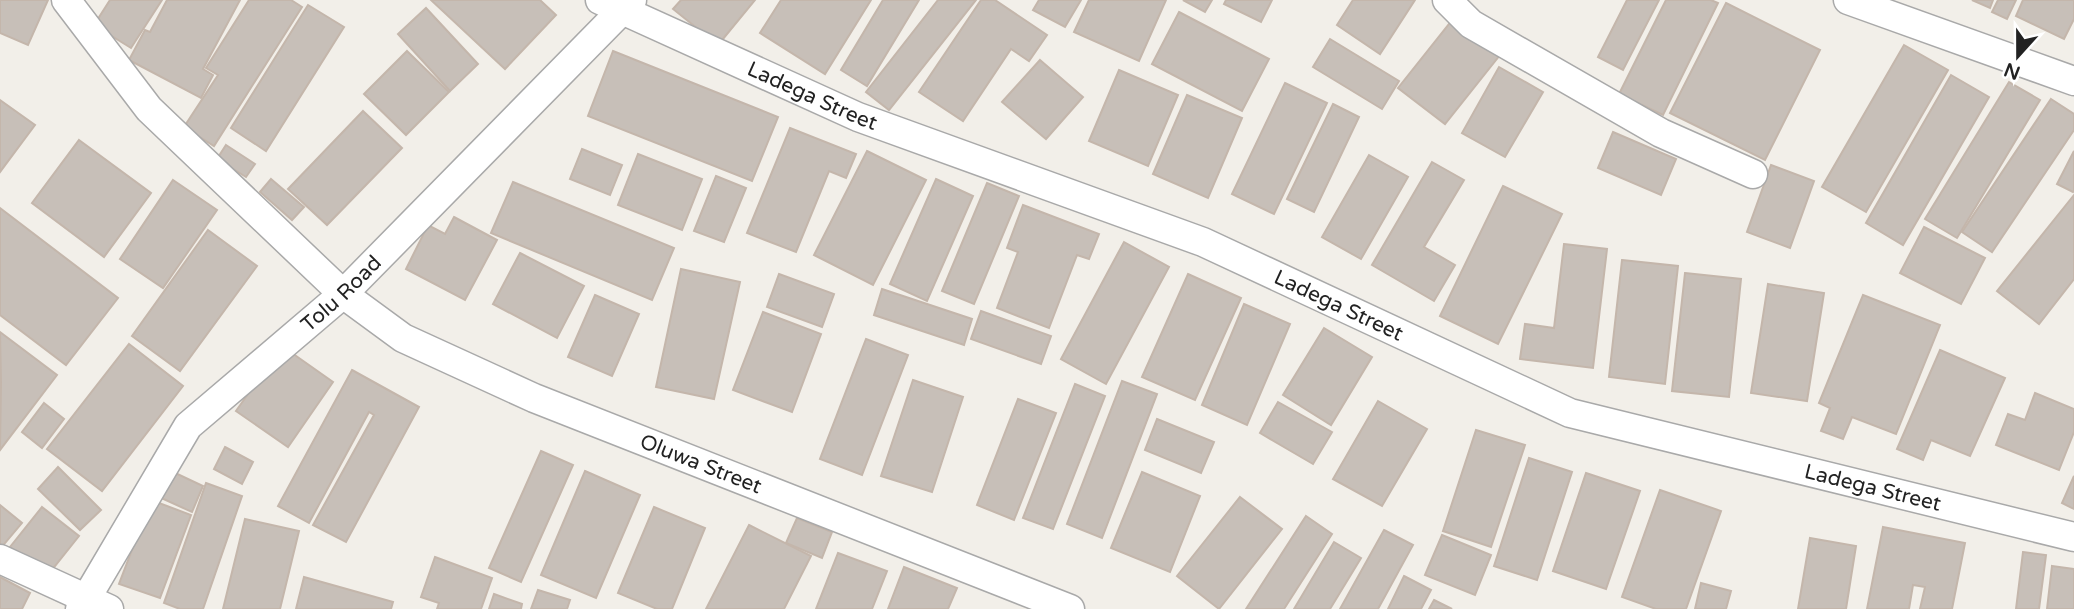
<svg xmlns="http://www.w3.org/2000/svg" width="2074" height="609" viewBox="0 0 2074 609" font-family="'Varela Round',sans-serif">
<style>
.building{fill:#c7bfb8;stroke:#c4b6ab;stroke-width:2}
.lines{fill:none;stroke-linecap:round;stroke-linejoin:round}
.minor-casing{stroke:#a9a9a9;stroke-width:31}
.minor{stroke:#fff;stroke-width:28}
.labels{text-anchor:middle;dominant-baseline:central;stroke-width:5;stroke-linejoin:round;paint-order:stroke}
.street-label{font-size:21px;fill:#222;stroke:#fff}
</style>
<rect width="100%" height="100%" fill="#f2efe9"/>
<g class="building">
<polygon points="0,0 48,0 28,45 0,33"/>
<polygon points="110,0 162,0 131,48 94,25"/>
<polygon points="167,0 240,0 203,69 213,75 201,98 129,60 145,30 150,32"/>
<polygon points="249,0 291,0 302,7 214,146 184,127 218,75 206,68"/>
<polygon points="431,0 540,0 556,15 505,69"/>
<polygon points="681,0 755,0 718,45 673,9"/>
<polygon points="781,0 871,0 825,74 760,33"/>
<polygon points="883,0 919,0 867,86 841,70"/>
<polygon points="938,0 976,0 889,110 866,92"/>
<polygon points="981,0 995,0 1047,35 1029,61 1011,49 963,121 919,92"/>
<polygon points="1039,0 1081,0 1065,27 1033,10"/>
<polygon points="1089,0 1166,0 1139,61 1074,32"/>
<polygon points="1183,0 1212,0 1205,12"/>
<polygon points="1226,0 1272,0 1261,22 1224,4"/>
<polygon points="1353,0 1415,0 1380,54 1337,25"/>
<polygon points="1627,0 1659,0 1623,70 1598,57"/>
<polygon points="1666,0 1711,0 1718,3 1663,115 1619,94"/>
<polygon points="1972,0 1993,0 1990,8"/>
<polygon points="1998,0 2016,0 2007,19 1992,12"/>
<polygon points="2023,0 2074,0 2074,19 2064,39 2016,16"/>
<polygon points="1726,3 1820,50 1765,160 1670,113"/>
<polygon points="308,5 344,27 266,151 231,128"/>
<polygon points="426,8 478,64 450,91 398,34"/>
<polygon points="1179,12 1269,59 1242,111 1152,64"/>
<polygon points="1457,14 1504,50 1445,124 1398,88"/>
<polygon points="1330,39 1399,81 1382,109 1313,67"/>
<polygon points="1904,45 1948,70 1866,212 1822,187"/>
<polygon points="407,51 449,92 406,135 364,94"/>
<polygon points="613,51 778,117 752,181 588,116"/>
<polygon points="1040,60 1083,97 1046,139 1002,102"/>
<polygon points="1499,67 1543,92 1505,157 1462,133"/>
<polygon points="1119,70 1178,95 1148,166 1089,141"/>
<polygon points="1951,75 1989,97 1903,245 1866,223"/>
<polygon points="2009,82 2040,100 1957,238 1925,219"/>
<polygon points="1285,83 1327,103 1274,214 1232,194"/>
<polygon points="1187,95 1242,118 1208,198 1153,174"/>
<polygon points="2051,99 2074,114 2074,130 1992,252 1962,232"/>
<polygon points="0,100 35,125 0,172"/>
<polygon points="1333,104 1359,117 1314,212 1287,199"/>
<polygon points="363,111 402,148 327,225 288,189"/>
<polygon points="790,128 856,154 846,178 829,171 796,252 747,233"/>
<polygon points="1613,132 1676,159 1661,195 1598,168"/>
<polygon points="79,140 151,193 104,257 32,203"/>
<polygon points="226,145 255,164 246,177 217,159"/>
<polygon points="582,149 622,165 610,195 570,179"/>
<polygon points="867,151 926,180 873,285 814,255"/>
<polygon points="2074,151 2074,191 2073,192 2057,184"/>
<polygon points="638,154 702,179 682,230 618,205"/>
<polygon points="1369,155 1408,177 1361,259 1322,237"/>
<polygon points="1432,162 1464,180 1424,247 1455,265 1434,301 1372,265"/>
<polygon points="1771,165 1814,181 1790,248 1747,232"/>
<polygon points="716,176 746,188 724,242 694,231"/>
<polygon points="271,179 304,207 292,220 260,192"/>
<polygon points="936,179 973,196 927,301 890,284"/>
<polygon points="173,180 217,210 163,288 120,259"/>
<polygon points="513,182 674,248 652,300 491,233"/>
<polygon points="987,183 1019,196 974,304 942,291"/>
<polygon points="1503,186 1562,214 1498,344 1440,316"/>
<polygon points="2074,195 2074,279 2039,324 1997,291"/>
<polygon points="1023,205 1099,234 1089,259 1077,255 1049,328 997,308 1018,252 1007,248"/>
<polygon points="0,208 118,298 66,365 0,315"/>
<polygon points="454,217 497,240 465,300 406,269 428,225 445,234"/>
<polygon points="1924,227 1985,258 1961,304 1900,273"/>
<polygon points="208,230 257,266 180,371 132,336"/>
<polygon points="1124,242 1169,267 1106,384 1061,359"/>
<polygon points="1564,244 1607,249 1593,368 1520,359 1525,324 1554,328"/>
<polygon points="520,253 584,286 557,338 493,304"/>
<polygon points="1622,260 1678,266 1665,384 1609,377"/>
<polygon points="681,269 740,282 714,399 656,387"/>
<polygon points="1685,273 1741,279 1729,397 1672,391"/>
<polygon points="779,274 834,294 822,327 767,307"/>
<polygon points="1188,274 1241,298 1195,400 1142,377"/>
<polygon points="1768,284 1824,293 1807,401 1751,393"/>
<polygon points="882,289 972,319 964,345 874,315"/>
<polygon points="595,295 639,314 612,376 568,357"/>
<polygon points="1863,295 1940,325 1896,434 1852,417 1843,439 1821,431 1830,408 1819,403"/>
<polygon points="1244,304 1290,324 1247,425 1202,405"/>
<polygon points="981,311 1051,336 1041,364 971,339"/>
<polygon points="763,312 821,334 792,412 733,390"/>
<polygon points="1324,328 1372,357 1331,425 1283,395"/>
<polygon points="0,332 57,375 0,450 1,383"/>
<polygon points="866,339 908,355 862,475 820,459"/>
<polygon points="129,344 183,386 102,491 47,449"/>
<polygon points="282,346 333,382 288,447 236,411"/>
<polygon points="1940,350 2005,378 1970,456 1931,440 1923,460 1897,449"/>
<polygon points="352,370 419,407 346,542 313,525 374,415 369,412 309,523 278,506"/>
<polygon points="913,380 963,397 932,492 881,476"/>
<polygon points="1122,381 1157,394 1102,538 1067,524"/>
<polygon points="1075,384 1105,396 1053,529 1023,518"/>
<polygon points="2035,393 2074,409 2074,432 2059,470 1996,445 2008,414 2025,420"/>
<polygon points="1018,399 1056,413 1014,520 977,505"/>
<polygon points="1378,401 1427,429 1382,506 1333,479"/>
<polygon points="1278,402 1332,432 1313,464 1260,433"/>
<polygon points="44,403 64,419 42,448 22,432"/>
<polygon points="1157,419 1214,442 1201,473 1145,450"/>
<polygon points="1476,430 1525,445 1491,547 1443,531"/>
<polygon points="225,447 253,462 242,484 214,469"/>
<polygon points="541,451 573,465 521,582 489,568"/>
<polygon points="1529,458 1572,472 1537,580 1494,566"/>
<polygon points="58,467 101,510 80,530 38,489"/>
<polygon points="171,471 203,486 192,512 159,497"/>
<polygon points="585,471 640,495 596,598 541,575"/>
<polygon points="1142,472 1200,496 1170,572 1111,548"/>
<polygon points="1586,473 1640,491 1606,589 1553,571"/>
<polygon points="2074,476 2074,509 2062,503"/>
<polygon points="206,483 242,496 203,609 180,609 164,603"/>
<polygon points="1660,490 1721,511 1686,609 1656,609 1622,597"/>
<polygon points="1240,497 1282,529 1219,609 1177,576"/>
<polygon points="151,500 191,515 160,598 119,584"/>
<polygon points="0,505 22,523 0,549"/>
<polygon points="42,507 79,536 47,576 10,547"/>
<polygon points="654,507 705,528 672,609 657,609 618,593"/>
<polygon points="1306,516 1332,534 1284,609 1246,609"/>
<polygon points="797,518 832,532 822,558 786,543"/>
<polygon points="245,519 299,531 280,609 223,609"/>
<polygon points="749,525 811,556 784,609 706,609"/>
<polygon points="1883,527 1965,543 1952,609 1920,609 1925,587 1913,585 1909,609 1867,609"/>
<polygon points="1384,530 1413,545 1378,609 1340,609"/>
<polygon points="1442,535 1491,555 1475,595 1425,575"/>
<polygon points="1810,538 1856,546 1846,609 1798,609"/>
<polygon points="1334,542 1361,558 1330,609 1294,609"/>
<polygon points="2023,552 2046,555 2039,609 2016,609"/>
<polygon points="838,553 887,571 872,609 816,609"/>
<polygon points="435,557 492,578 481,609 437,609 439,603 421,597"/>
<polygon points="2052,566 2074,569 2074,609 2047,609"/>
<polygon points="904,567 957,588 948,609 888,609"/>
<polygon points="1404,576 1431,590 1421,609 1388,609"/>
<polygon points="0,577 30,593 22,609 0,609"/>
<polygon points="304,577 393,602 391,609 296,609"/>
<polygon points="1701,583 1731,591 1726,609 1695,609"/>
<polygon points="538,590 570,600 567,609 531,609"/>
<polygon points="494,594 522,604 521,609 489,609"/>
<polygon points="1434,600 1452,609 1429,609"/>
</g>
<g class="lines">
<defs>
<g id="minor">
<path id="s1" d="M66,0L149,109L343,294L403,338L534,398L1070,609"/>
<path id="s2" d="M600,0L858,117L1203,242L1570,413L2074,537"/>
<polyline points="1447,0 1471,24 1661,133 1753,174"/>
<polyline points="1848,0 2074,81"/>
<polyline points="0,559 109,609"/>
<path id="s3" d="M80,609L188,426L343,294L632,0"/>
</g>
</defs>
<use href="#minor" class="minor-casing"/>
<use href="#minor" class="minor"/>
</g>
<g class="labels">
<g class="street-label">
<text stroke="none"><textPath href="#s2" startOffset="233">Ladega Street</textPath></text>
<text stroke="none"><textPath href="#s3" startOffset="415">Tolu Road</textPath></text>
<text stroke="none"><textPath href="#s2" startOffset="800">Ladega Street</textPath></text>
<text stroke="none"><textPath href="#s1" startOffset="803">Oluwa Street</textPath></text>
<text stroke="none"><textPath href="#s2" startOffset="1367">Ladega Street</textPath></text>
</g>
</g>
<g transform="translate(2018 56) rotate(201)" stroke="#ffffff" stroke-width="5" paint-order="stroke">
<path d="M0-5L12 26L0 18L-12 26Z" fill="#222222"/>
<text y="-10" font-size="19" font-weight="bold" text-anchor="middle" fill="#222222">N</text>
</g>
</svg>
